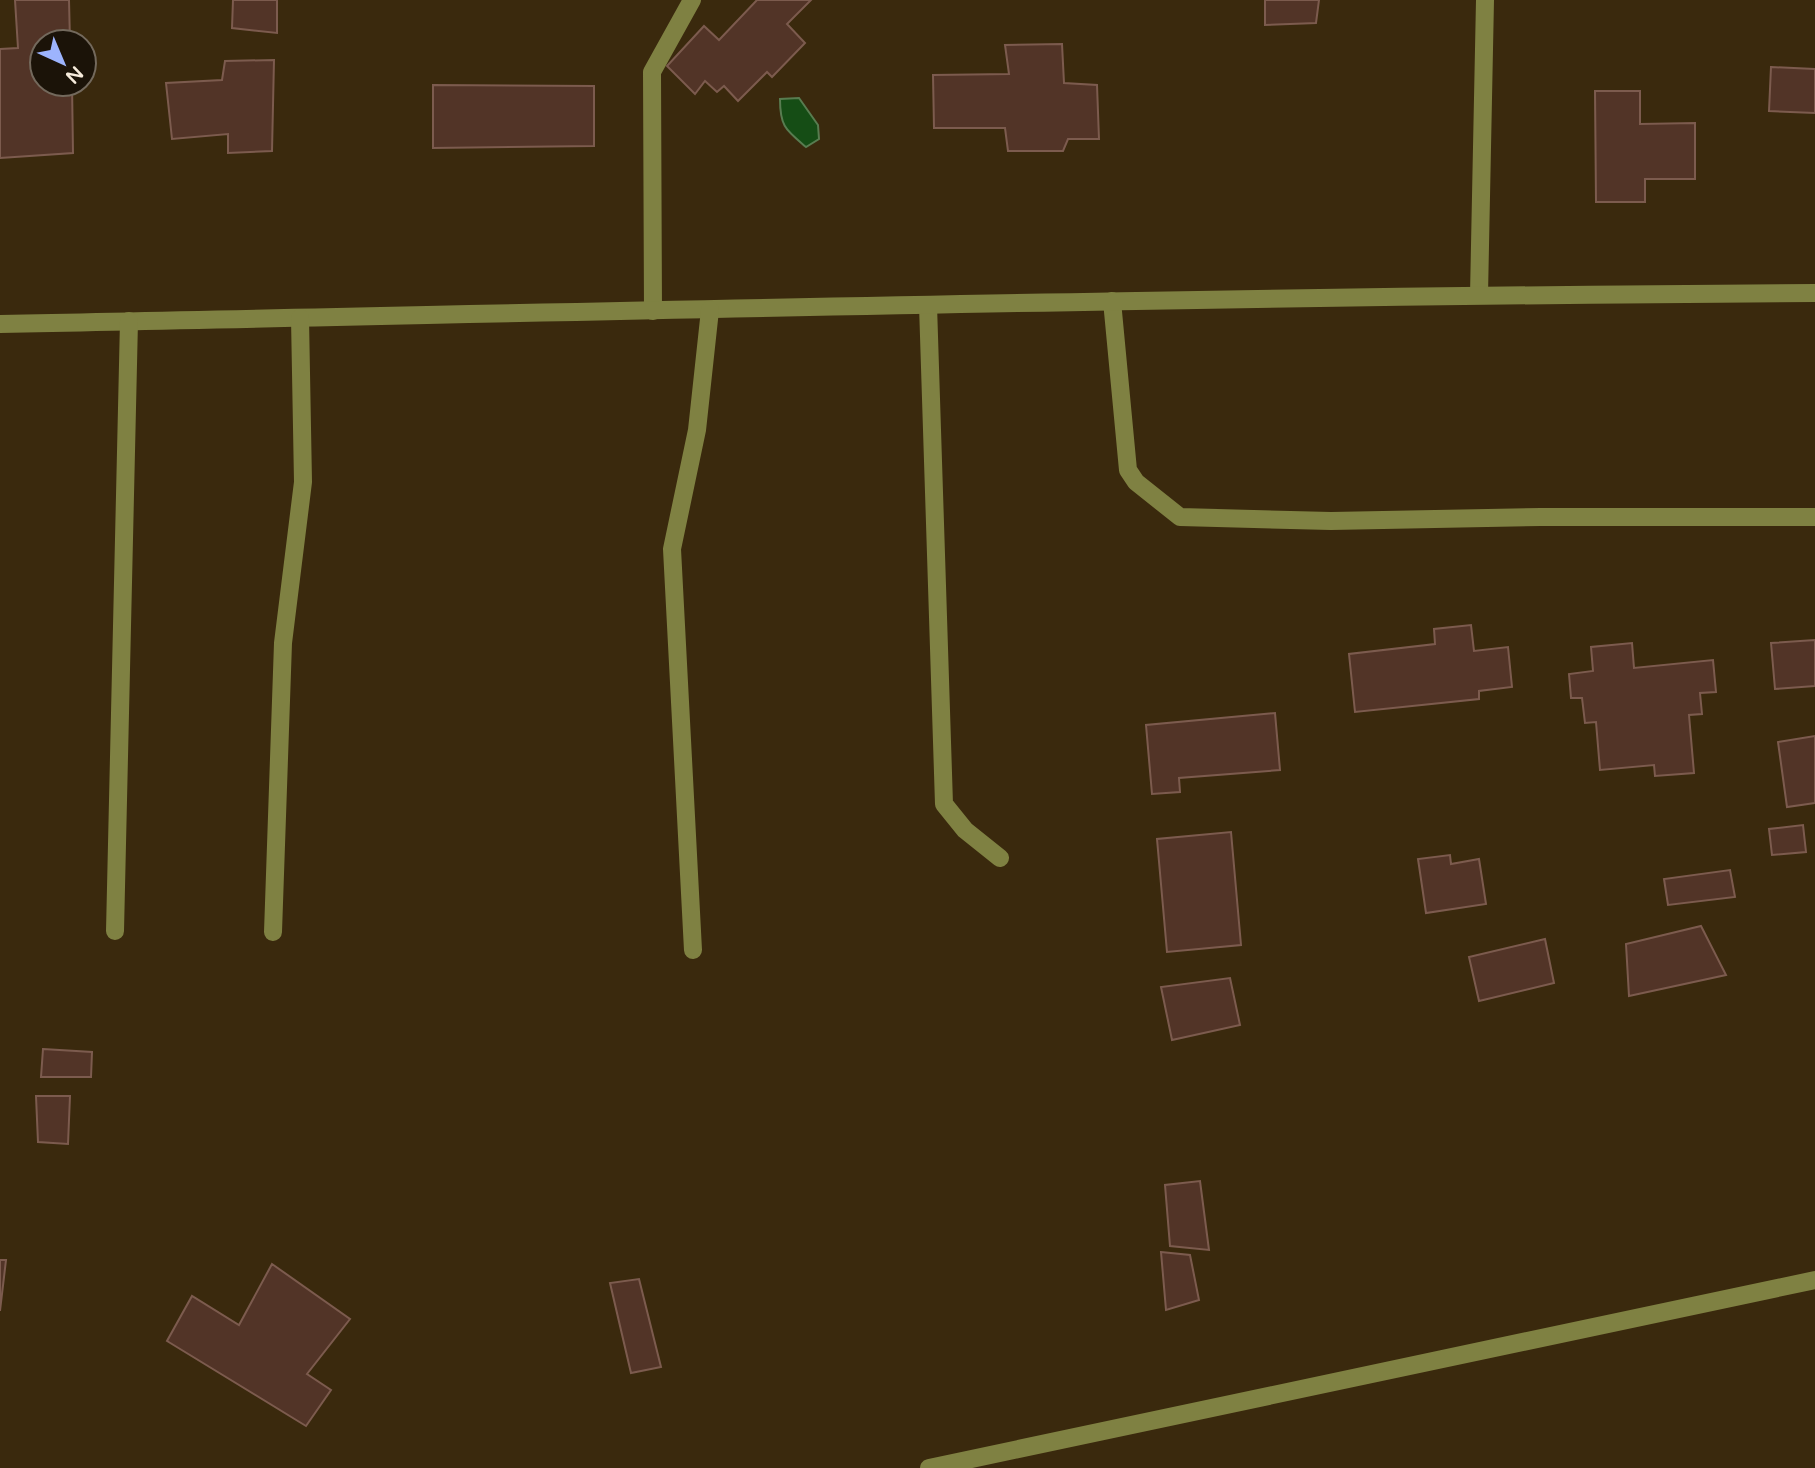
<svg xmlns="http://www.w3.org/2000/svg" width="1815" height="1468" viewBox="0 0 1815 1468" font-family="'Varela Round',sans-serif">
<style>
.water{fill:#154d15;stroke:#587c50;stroke-width:2}
.building{fill:#523427;stroke:#7c5b4e;stroke-width:2}
.lines{fill:none;stroke-linecap:round;stroke-linejoin:round}
.minor{stroke:#7f8142;stroke-width:18}
</style>
<rect width="100%" height="100%" fill="#3a290d"/>
<path class="water" d="M799,98L818,125L819,139L806,147C786,130 780,127 780,99Z"/>
<g class="building">
<polygon points="15,0 69,0 70,42 42,42 42,84 72,84 73,153 0,158 0,49 18,48"/>
<polygon points="233,0 277,0 277,33 232,28"/>
<polygon points="757,0 811,0 787,24 805,43 772,77 767,72 738,101 724,86 717,92 705,81 695,94 667,66 704,26 719,40"/>
<polygon points="1265,0 1319,0 1316,23 1265,25"/>
<polygon points="1062,44 1064,83 1097,85 1099,139 1068,139 1063,151 1008,151 1005,128 934,128 933,75 1009,74 1005,45"/>
<polygon points="274,60 272,151 228,153 228,134 172,139 166,83 222,80 225,61"/>
<polygon points="1771,67 1815,69 1815,113 1769,111"/>
<polygon points="433,85 594,86 594,146 433,148"/>
<polygon points="1595,91 1640,91 1640,124 1695,123 1695,179 1645,179 1645,202 1596,202"/>
<polygon points="1471,625 1474,651 1508,647 1512,687 1479,691 1479,699 1355,712 1349,654 1435,644 1434,629"/>
<polygon points="1815,640 1815,686 1775,689 1771,643"/>
<polygon points="1632,643 1634,668 1713,660 1716,692 1700,693 1702,714 1689,715 1694,773 1655,776 1654,765 1600,770 1596,722 1585,723 1582,698 1571,698 1569,674 1593,671 1591,647"/>
<polygon points="1275,713 1280,770 1179,778 1180,792 1152,794 1146,725"/>
<polygon points="1815,736 1815,803 1787,807 1778,742"/>
<polygon points="1803,825 1806,852 1772,855 1769,829"/>
<polygon points="1231,832 1241,945 1167,952 1157,839"/>
<polygon points="1450,855 1451,864 1479,859 1486,904 1426,913 1418,859"/>
<polygon points="1730,870 1735,897 1668,905 1664,879"/>
<polygon points="1701,926 1726,975 1629,996 1626,944"/>
<polygon points="1545,939 1554,983 1479,1001 1469,957"/>
<polygon points="1230,978 1240,1025 1172,1040 1161,987"/>
<polygon points="43,1049 92,1052 91,1077 41,1077"/>
<polygon points="36,1096 70,1096 68,1144 38,1142"/>
<polygon points="1200,1181 1209,1250 1170,1246 1165,1185"/>
<polygon points="1161,1252 1190,1255 1199,1300 1166,1310"/>
<polygon points="0,1260 6,1260 0,1311"/>
<polygon points="272,1264 350,1319 307,1374 331,1390 306,1426 167,1341 192,1296 239,1325"/>
<polygon points="639,1279 661,1367 631,1373 610,1283"/>
</g>
<g class="lines">
<g class="minor">
<polyline points="1479,295 1485,0"/>
<polyline points="1112,301 1128,470 1136,482 1180,517 1331,521 1541,517 1815,517"/>
<polyline points="928,305 944,804 965,830 1000,858"/>
<polyline points="653,311 652,72 692,0"/>
<path d="M0,324C605,312 1210,296 1815,293"/>
<polyline points="115,931 129,321"/>
<polyline points="273,932 283,643 303,482 300,318"/>
<polyline points="693,950 672,549 697,430 710,310"/>
<polyline points="929,1468 1815,1280"/>
</g>
</g>
<g transform="translate(63 63) rotate(136)"><circle r="33" fill="#1b1308" stroke="#73695c" stroke-width="2"/>
<path d="M0-5L12 26L0 18L-12 26Z" fill="#9db4fd"/>
<text y="-10" font-size="19" font-weight="bold" text-anchor="middle" fill="#f6ebdb">N</text>
</g>
</svg>
